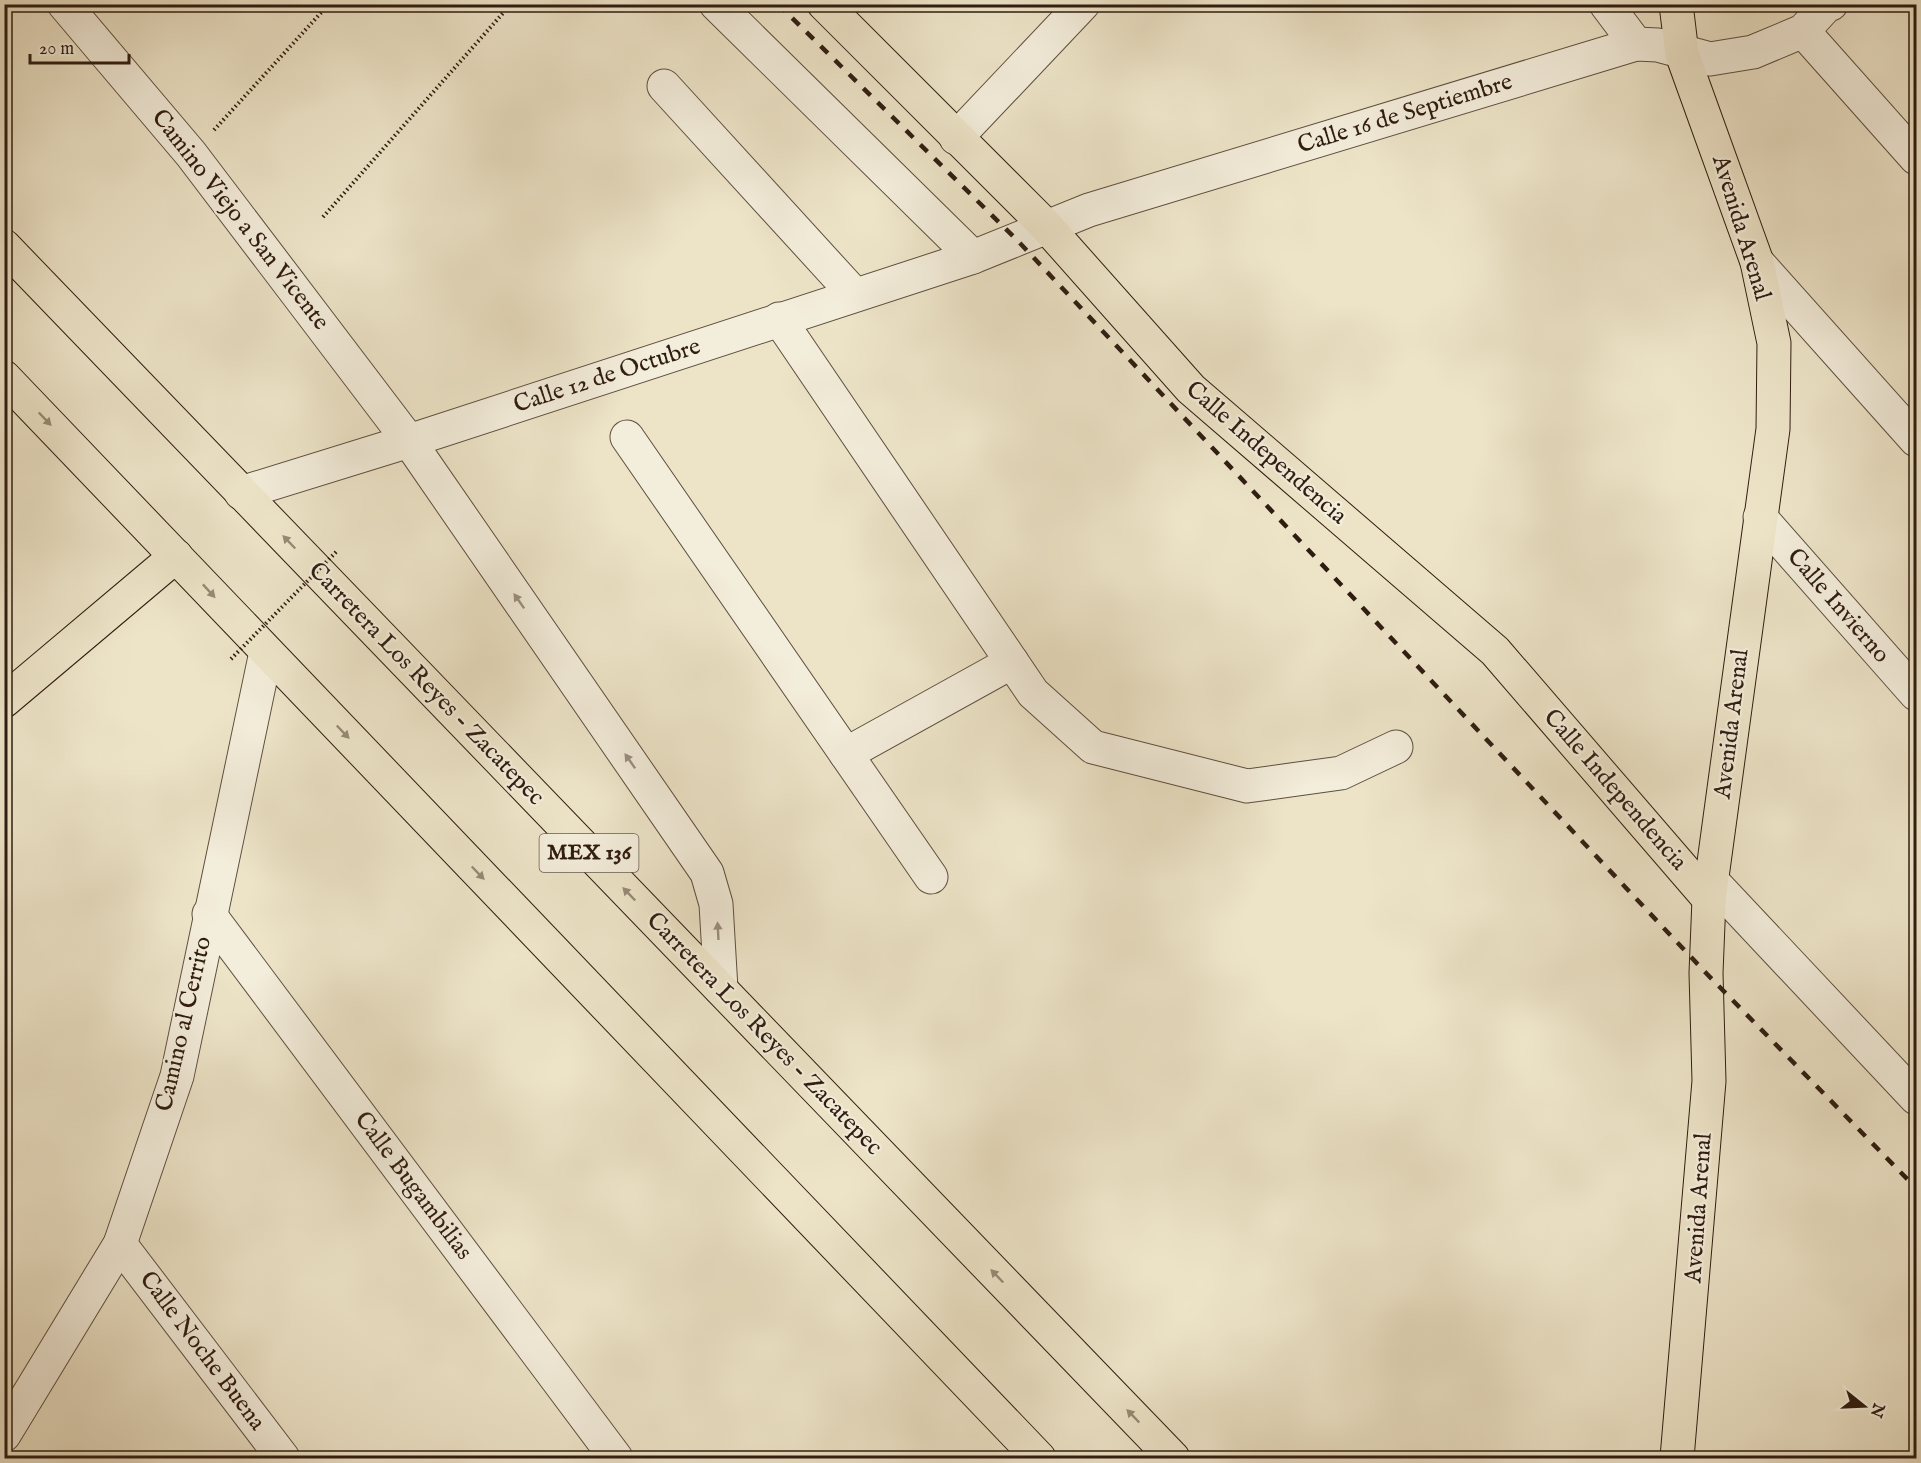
<svg xmlns="http://www.w3.org/2000/svg" width="1921" height="1463" viewBox="0 0 1921 1463" font-family="'IM FELL English',serif">
<style>
.lines{fill:none;stroke-linecap:round;stroke-linejoin:round}
.minor-casing{stroke:#5e4e3f;stroke-width:35}
.major-casing{stroke:#2f1c11;stroke-width:35}
.path{stroke:#2f1c11;stroke-width:4;stroke-dasharray:1.5 3;stroke-linecap:butt}
.minor{stroke:#f3eddb;stroke-width:33}
.major{stroke:#ede4c8;stroke-width:33}
.rail{stroke:#2f1c11;stroke-width:4.5;stroke-dasharray:10 10;stroke-linecap:butt}
.path-bridge{stroke:#2f1c11;stroke-width:4;stroke-dasharray:1.5 3;stroke-linecap:butt}
.oneway{fill:#988a76}
.oneway2{fill:#9b8f80}
.labels{text-anchor:middle;dominant-baseline:central;stroke-width:4.5;stroke-linejoin:round;paint-order:stroke}
.shield{fill:#f3eddb;stroke:#6a5b4e;stroke-width:1.5}
.shield-label{font-size:22px;font-weight:bold;fill:#2f1c11}
.street-label{font-size:24px;fill:#2f1c11;stroke:#f3eddb}
</style>
<rect width="100%" height="100%" fill="#ede4c8"/>
<filter id="stains"><feTurbulence type="fractalNoise" baseFrequency=".00333" numOctaves="4"/><feColorMatrix values="0 0 0 0 .2 0 0 0 0 .09 0 0 0 0 .02 0 0 0 .5 -.17"/></filter>
<radialGradient id="worn" r=".72"><stop offset=".6" stop-color="#630" stop-opacity="0"/><stop offset="1" stop-color="#630" stop-opacity=".3"/></radialGradient>
<g class="lines">
<defs>
<g id="minor">
<polyline points="64,4 191,154 409,441 707,873 716,904 721,989"/>
<polyline points="716,4 973,257"/>
<polyline points="1606,4 1636,44"/>
<polyline points="1803,31 1916,158"/>
<polyline points="664,86 854,294"/>
<polyline points="956,138 1083,4"/>
<polyline points="1757,262 1916,440"/>
<polyline points="779,319 1033,693 1093,747 1247,786 1341,773 1396,747"/>
<polyline points="627,437 931,877"/>
<polyline points="241,493 409,441 973,257 1089,210 1636,44 1658,45 1710,59 1753,52 1803,31 1826,6 1831,4"/>
<polyline points="1760,517 1916,694"/>
<polyline points="846,754 1012,662"/>
<polyline points="1712,881 1916,1098"/>
<polyline points="209,914 616,1458"/>
<polyline points="120,1244 283,1458"/>
<polyline points="4,1435 120,1244 177,1076 266,652"/>
</g>
<g id="major">
<polyline points="824,4 1047,227 1191,389 1495,651 1709,899"/>
<polyline points="1676,4 1682,54 1757,262 1774,343 1773,429 1709,899 1706,973 1709,1081 1677,1458"/>
<polyline points="4,246 1173,1458"/>
<polyline points="4,377 1039,1458"/>
<polyline points="4,701 176,556"/>
</g>
</defs>
<use href="#minor" class="minor-casing"/>
<use href="#major" class="major-casing"/>
<g class="path">
<polyline points="214,130 329,4"/>
<polyline points="323,217 511,4"/>
</g>
<use href="#minor" class="minor"/>
<use href="#major" class="major"/>
<polyline class="rail" points="778,4 1017,240 1706,973 1916,1188"/>
<polyline class="path-bridge" points="231,659 338,550"/>
</g>
<defs><path id="oneway-solid" d="M-6-.8H1V-3.2L6.5 0L1 3.2V.8H-6Z" transform="scale(1.5)"/></defs>
<g class="oneway">
<use href="#oneway-solid" transform="translate(45 419) rotate(46)"/>
<use href="#oneway-solid" transform="translate(289 542) rotate(-134)"/>
<use href="#oneway-solid" transform="translate(209 591) rotate(47)"/>
<use href="#oneway-solid" transform="translate(343 732) rotate(46)"/>
<use href="#oneway-solid" transform="translate(478 873) rotate(46)"/>
<use href="#oneway-solid" transform="translate(629 894) rotate(-134)"/>
<use href="#oneway-solid" transform="translate(997 1276) rotate(-134)"/>
<use href="#oneway-solid" transform="translate(1133 1416) rotate(-134)"/>
</g>
<g class="oneway2">
<use href="#oneway-solid" transform="translate(519 601) rotate(-125)"/>
<use href="#oneway-solid" transform="translate(630 761) rotate(-125)"/>
<use href="#oneway-solid" transform="translate(718 931) rotate(-93)"/>
</g>
<g class="labels">
<rect class="shield" x="539.5" y="834" width="99" height="38" rx="4.5"/>
<g class="shield-label">
<text x="589" y="853">MEX 136</text>
</g>
<g class="street-label">
<text transform="translate(1405 114) rotate(-17)">Calle 16 de Septiembre</text>
<text transform="translate(240 220) rotate(52)">Camino Viejo a San Vicente</text>
<text transform="translate(1741 228) rotate(73)">Avenida Arenal</text>
<text transform="translate(607 376) rotate(-18)">Calle 12 de Octubre</text>
<text transform="translate(1266 453) rotate(41)">Calle Independencia</text>
<text transform="translate(1838 606) rotate(49)">Calle Invierno</text>
<text transform="translate(426 684) rotate(46)">Carretera Los Reyes - Zacatepec</text>
<text transform="translate(1732 724) rotate(-83)">Avenida Arenal</text>
<text transform="translate(1615 790) rotate(49)">Calle Independencia</text>
<text transform="translate(184 1024) rotate(-77)">Camino al Cerrito</text>
<text transform="translate(764 1034) rotate(46)">Carretera Los Reyes - Zacatepec</text>
<text transform="translate(413 1186) rotate(53)">Calle Bugambilias</text>
<text transform="translate(1699 1208) rotate(-86)">Avenida Arenal</text>
<text transform="translate(202 1351) rotate(53)">Calle Noche Buena</text>
</g>
</g>
<rect width="1921" height="1463" fill="none" stroke="#ede4c8" stroke-width="24"/>
<rect x="6" y="6" width="1909" height="1451" fill="none" stroke="#2f1c11" stroke-width="3"/>
<rect x="12" y="12" width="1897" height="1439" fill="none" stroke="#2f1c11" stroke-width="1.5"/>
<g transform="translate(1864 1406) rotate(108)" stroke="#f3eddb" stroke-width="4.5" paint-order="stroke">
<path d="M0-4.5L10 22L0 15L-10 22Z" fill="#2f1c11"/>
<text y="-9" font-size="16" font-weight="bold" text-anchor="middle" fill="#2f1c11">N</text>
</g>
<path d="M30 54v9h99v-9" fill="none" stroke="#2f1c11" stroke-width="3"/>
<text x="39" y="54" font-size="18" fill="#2f1c11" stroke="#f3eddb" stroke-width="4.5" paint-order="stroke">20 m</text>
<rect width="100%" height="100%" filter="url(#stains)"/>
<rect width="100%" height="100%" fill="url(#worn)"/>
</svg>
